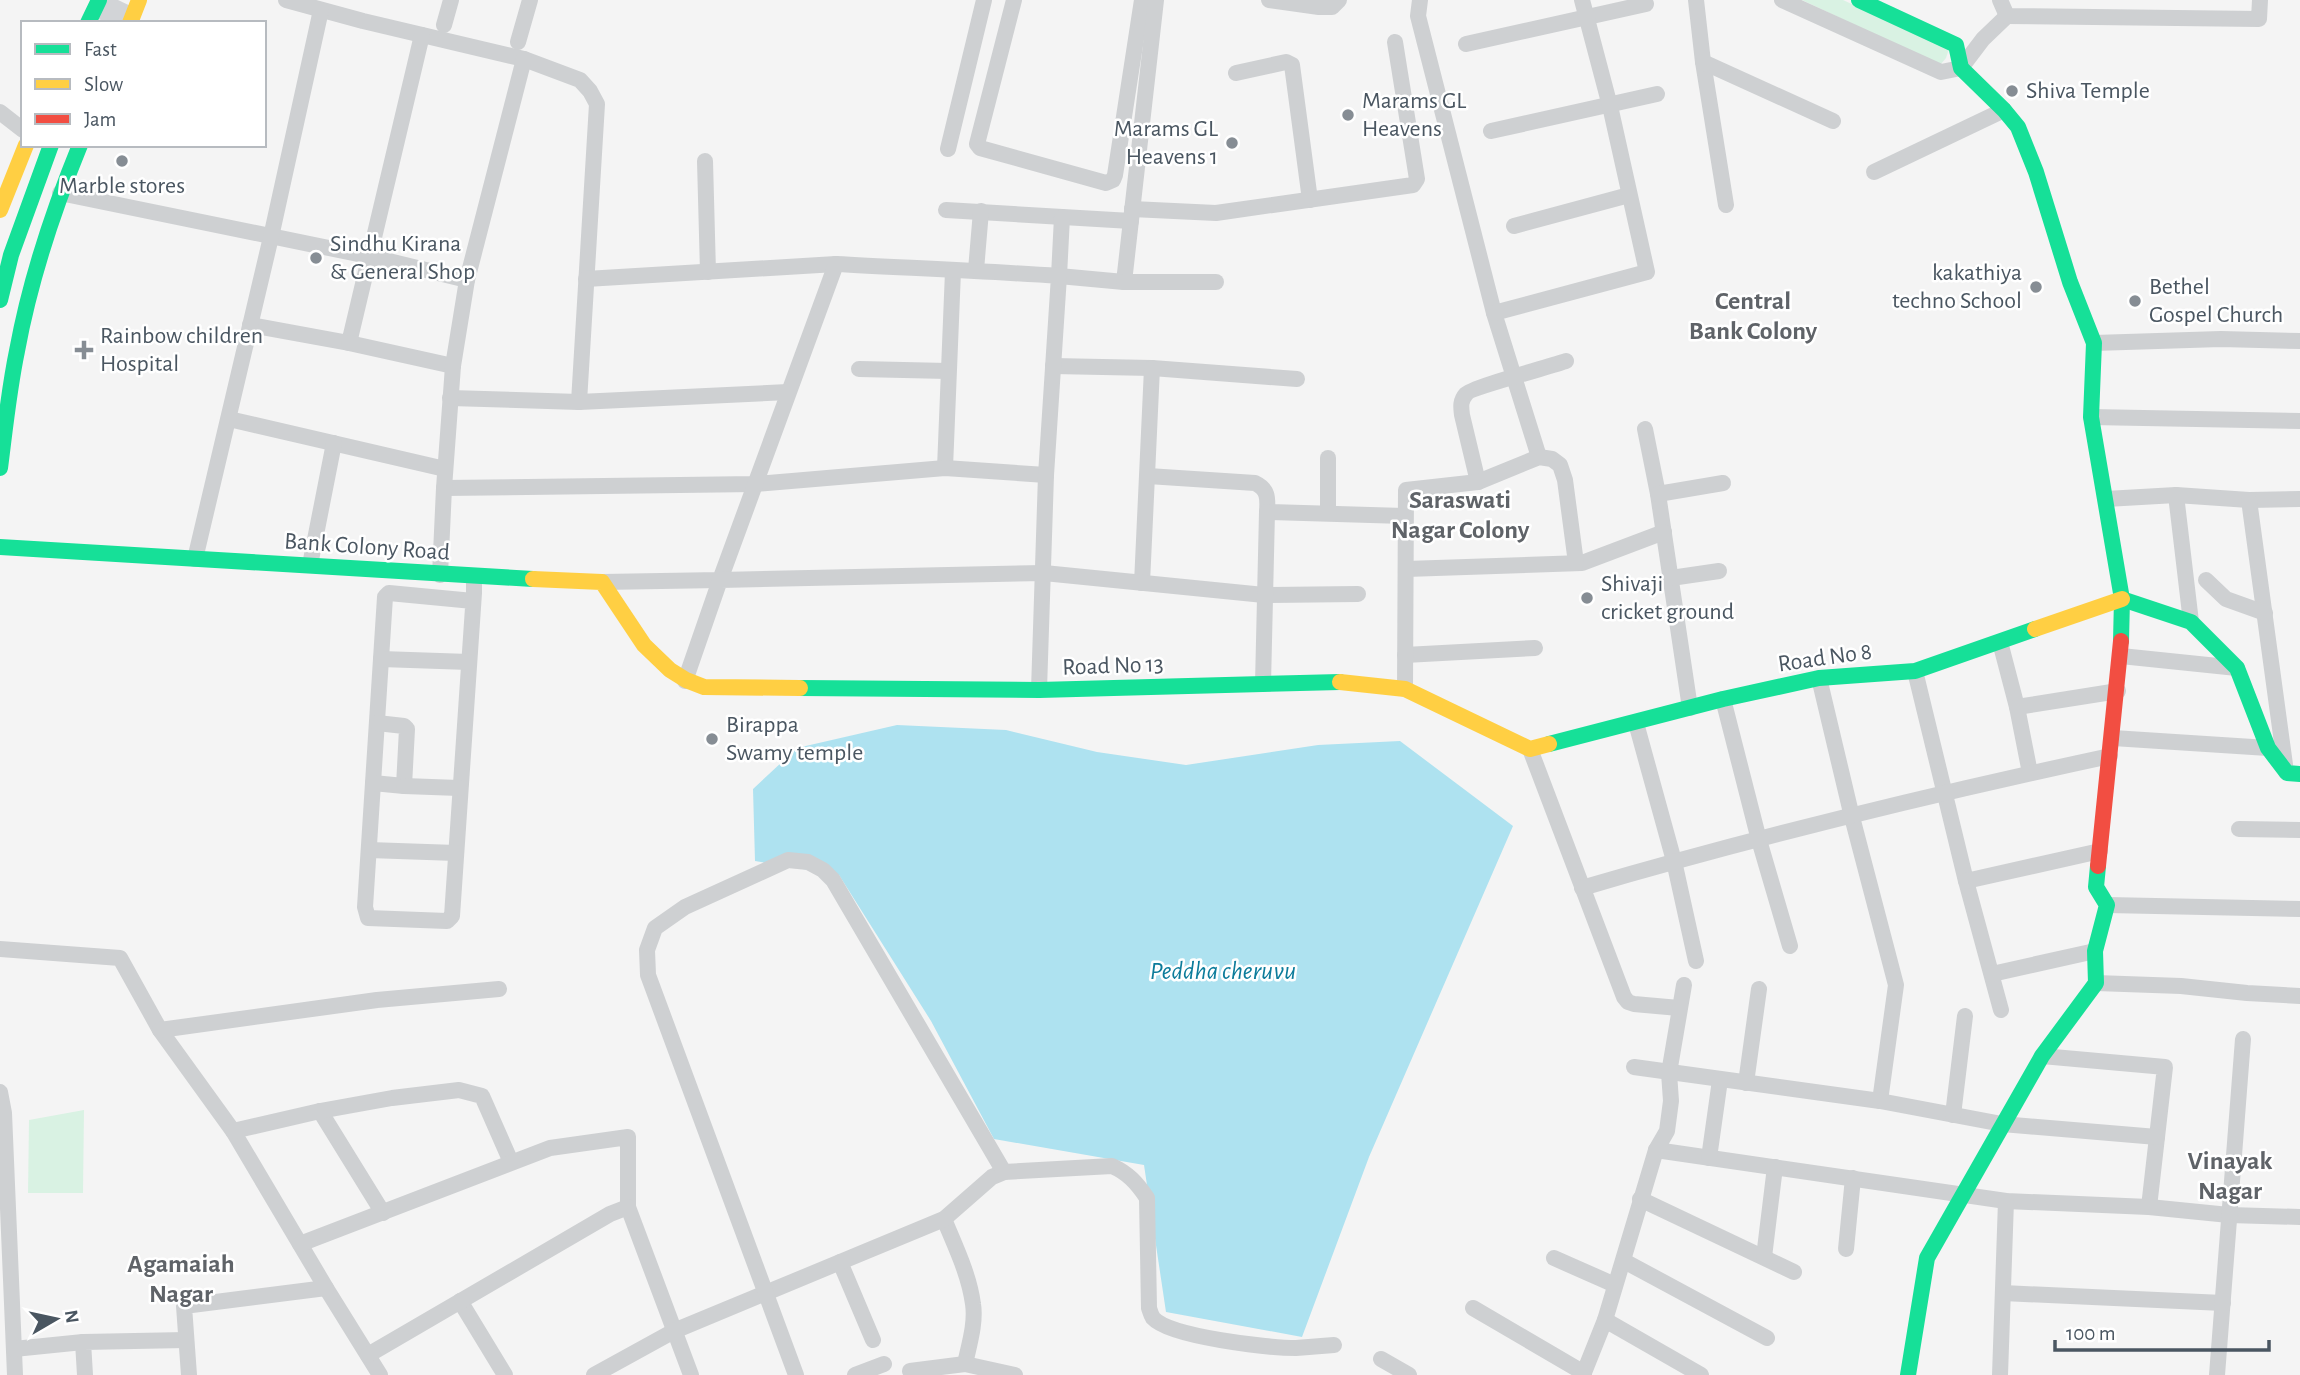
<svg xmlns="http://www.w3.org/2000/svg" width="2300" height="1375" font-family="'Alegreya Sans',sans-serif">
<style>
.green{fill:#d9f2e3}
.water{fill:#aee2f0}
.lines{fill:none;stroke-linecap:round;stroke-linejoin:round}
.highway-tunnel{stroke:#d2d4d7;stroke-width:28;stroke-dasharray:28 14;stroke-linecap:butt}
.street{stroke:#ced0d2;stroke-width:16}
.fast{stroke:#16e098;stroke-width:16}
.slow{stroke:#ffcf43;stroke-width:16}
.jam{stroke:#f24e42;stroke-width:16}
.poi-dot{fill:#868d94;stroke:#fff;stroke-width:2.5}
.labels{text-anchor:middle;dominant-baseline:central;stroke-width:5;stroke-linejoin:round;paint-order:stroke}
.poi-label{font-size:24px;fill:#4a5661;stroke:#fff;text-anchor:start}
.street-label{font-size:24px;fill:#4a5661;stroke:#fff}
.neighbourhood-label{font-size:26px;font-weight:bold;fill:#5f6368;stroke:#fff}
.water-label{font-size:26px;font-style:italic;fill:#0c7c9b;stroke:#fff}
</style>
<rect width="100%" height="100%" fill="#f4f4f4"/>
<g class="green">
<path d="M1802,0H1843L1949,49L1946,58L1940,65Z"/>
<path d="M84,1110L83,1193H28L29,1120Z"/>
</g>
<path class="water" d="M897,725L1006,730L1097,752L1186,765L1318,745L1400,741L1513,826L1369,1157L1302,1337L1166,1312L1144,1165L994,1139L931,1021L839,875L755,861L753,789L797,748Z"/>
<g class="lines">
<path class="highway-tunnel" d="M107,23L118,0"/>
<g class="street">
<path d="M286,0L363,21L524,59L580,80L590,91L597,104L579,402"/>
<path d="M1014,0L977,144L980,148L1106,183L1113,180L1115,175L1142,0"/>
<path d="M1269,0L1319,7H1332L1339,0"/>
<path d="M1420,0L1418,16L1494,313L1539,457"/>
<path d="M1696,0L1703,62L1726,205"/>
<path d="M1782,0L1941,72L1961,68L1983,39L2007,16"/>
<path d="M2000,0L2007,16L2259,19L2260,0"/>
<path d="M444,25L451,0"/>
<path d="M518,42L530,0"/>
<path d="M1466,44L1646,4"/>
<path d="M1703,62L1833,121"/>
<path d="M1236,73L1286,62L1292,65L1310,200"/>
<path d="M0,112L23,130"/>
<path d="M1491,131L1657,94"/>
<path d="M948,149L984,0"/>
<path d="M705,161L708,272"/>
<path d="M1874,172L2004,110"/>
<path d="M60,193L368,256L467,280"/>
<path d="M1132,209L1216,213L1413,185L1417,179L1395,42"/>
<path d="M946,210L1131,221"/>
<path d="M1062,217L1059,276L1124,282L1156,0"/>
<path d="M1514,226L1629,195"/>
<path d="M976,270L981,211"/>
<path d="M586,279L836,264"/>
<path d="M1124,282H1216"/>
<path d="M1494,313L1647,272L1610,106L1582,0"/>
<path d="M250,325L349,343L422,35"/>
<path d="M349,343L453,366"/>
<path d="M2094,343L2221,339L2300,341"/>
<path d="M1053,366L1152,368L1297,379"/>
<path d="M859,369L948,371"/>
<path d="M450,398L579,402L788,392"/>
<path d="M2091,417L2300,421"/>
<path d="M229,419L445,469"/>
<path d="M1645,429L1658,494L1690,708"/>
<path d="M1328,458V512"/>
<path d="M945,468L953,271"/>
<path d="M1148,476L1255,483C1268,489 1268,498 1267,512L1404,516"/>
<path d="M1478,482L1462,415C1461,407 1460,401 1466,394C1470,388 1552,366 1566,361"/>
<path d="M444,488L756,484L945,468L1046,475"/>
<path d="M1658,494L1723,483"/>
<path d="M2176,495L2191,622"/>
<path d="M2106,499L2176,495L2249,500L2300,499"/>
<path d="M2249,500L2286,772"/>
<path d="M195,559L271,237L321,10"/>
<path d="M310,565L334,443"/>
<path d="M1406,569L1582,563L1664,532"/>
<path d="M440,575L444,488L453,366L467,280L524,59"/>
<path d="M1671,578L1719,571"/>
<path d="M2206,580L2226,599L2265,613"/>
<path d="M602,582L720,580L836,264C910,268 985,271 1059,276L1046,475L1039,690"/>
<path d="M1142,583L1152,368"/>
<path d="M473,601L389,593L385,597L365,907L368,918L447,921L452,916L474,593V577"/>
<path d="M2000,642L2017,707"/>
<path d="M1405,655L1535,648"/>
<path d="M2121,656L2237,668"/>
<path d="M381,659L469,662"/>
<path d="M1915,671L1966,881L2001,1010"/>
<path d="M1819,678L1852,817L1896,985L1880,1101"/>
<path d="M685,681L720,580L1044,573L1264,595L1358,594"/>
<path d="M1263,684L1267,512"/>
<path d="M1405,689L1406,490L1478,482L1539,457L1552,459L1560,465L1565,480L1576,563"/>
<path d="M1723,699L1759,840L1790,946"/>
<path d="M1636,723L1674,861L1696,961"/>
<path d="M2113,738L2268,748"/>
<path d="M1530,749L1624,997L1628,1002L1634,1004L1679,1008"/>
<path d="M2030,773L2017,707L2118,691"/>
<path d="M373,783L404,786L407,729L404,726L377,723"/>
<path d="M404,786L459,788"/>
<path d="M2239,829L2300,830"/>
<path d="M369,850L456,853"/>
<path d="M1966,881L2100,851"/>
<path d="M1582,888C1756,837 1933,794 2110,756"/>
<path d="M2107,905L2300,909"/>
<path d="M0,949L120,958L160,1030L233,1131L326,1288L380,1375"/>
<path d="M1992,974L2095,951"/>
<path d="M2096,983L2181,986L2247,993L2300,996"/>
<path d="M160,1030L377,1000L499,989"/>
<path d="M2042,1056L2165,1067L2149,1207"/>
<path d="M1634,1067L1880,1101L2002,1124L2157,1137"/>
<path d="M1746,1083L1759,989"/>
<path d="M0,1092L4,1113L15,1375"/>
<path d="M320,1111L383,1213"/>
<path d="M1953,1115L1965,1016"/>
<path d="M233,1131L320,1111L392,1098L459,1090L482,1096L511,1162"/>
<path d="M1656,1150L2006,1201L2149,1207L2229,1215L2300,1217"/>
<path d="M1709,1158L1720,1080"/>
<path d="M1640,1199L1794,1272"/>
<path d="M944,1219C955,1246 969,1274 973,1304C976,1323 969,1345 965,1364"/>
<path d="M300,1244L550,1148L628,1137V1207"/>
<path d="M1846,1249L1853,1178"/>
<path d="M1764,1257L1775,1167"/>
<path d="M1554,1258L1615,1285"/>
<path d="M1624,1261L1767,1338"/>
<path d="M840,1262L873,1340"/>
<path d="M2003,1293L2223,1303"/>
<path d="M460,1301L505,1375"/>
<path d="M1473,1308L1584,1373"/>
<path d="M1605,1320L1701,1375"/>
<path d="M14,1349L83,1342"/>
<path d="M368,1355L610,1214L628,1207L691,1375"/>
<path d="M1381,1359L1409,1375"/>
<path d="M910,1371L965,1364L1015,1375"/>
<path d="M85,1375L83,1342L186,1340"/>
<path d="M189,1375L184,1306L326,1288"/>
<path d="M594,1375L674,1331L944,1219L992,1177L1004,1172L1112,1166C1128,1173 1137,1183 1147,1198L1149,1308C1150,1311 1151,1315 1153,1318C1170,1337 1269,1348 1296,1348C1309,1347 1322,1346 1334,1345"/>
<path d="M796,1375L648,975L647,950L655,928L685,907L788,860L808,862L823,870L833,880L1004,1172"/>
<path d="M855,1375L884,1364"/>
<path d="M1583,1375L1605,1320L1656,1150L1667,1131L1671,1101L1669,1073L1684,985"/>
<path d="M2000,1375L2006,1201"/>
<path d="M2217,1375L2243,1039"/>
</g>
<g class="fast">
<path d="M1859,0L1956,45L1961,68L2004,110L2018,127L2036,172L2070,282L2094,343L2091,417L2122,599L2121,641"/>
<path d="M88,23L99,0"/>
<path d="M0,300L11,255L51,145"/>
<path d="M0,468C5,429 9,389 17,351C30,280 53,211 80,145"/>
<path d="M0,547L533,579"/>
<path d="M2122,599L2191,622L2237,668L2268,748L2287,773L2300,774"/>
<path d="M800,688L1039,690L1340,682"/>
<path d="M1549,744L1723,699L1819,678L1915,671L2035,629"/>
<path d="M1908,1375L1927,1258L2042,1056L2096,983L2095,951L2107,905L2096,887L2098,866"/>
</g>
<g class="slow">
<path d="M130,23L139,0"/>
<path d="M0,210L26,145"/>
<path d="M533,579L602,582L644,645L670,670L686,680L704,687L800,688"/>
<path d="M2035,629L2122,599"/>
<path d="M1340,682L1405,689L1530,749L1549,744"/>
</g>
<path class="jam" d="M2098,866L2121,641"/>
</g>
<g class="poi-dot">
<circle cx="2012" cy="91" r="7"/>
<circle cx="1348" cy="115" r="7"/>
<circle cx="1232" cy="143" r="7"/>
<circle cx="122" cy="161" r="7"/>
<circle cx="316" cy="258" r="7"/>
<circle cx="2036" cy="287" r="7"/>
<circle cx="2135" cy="301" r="7"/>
<path d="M80.5 339.5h7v7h7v7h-7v7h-7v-7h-7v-7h7z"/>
<circle cx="1587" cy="598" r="7"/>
<circle cx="712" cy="739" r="7"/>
</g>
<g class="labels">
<g class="poi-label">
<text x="2026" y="91">Shiva Temple</text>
<text x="1362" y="101">Marams GL<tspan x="1362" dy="28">Heavens</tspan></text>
<text x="1218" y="129" text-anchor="end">Marams GL<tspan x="1218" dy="28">Heavens 1</tspan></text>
<text x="122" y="186" text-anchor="middle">Marble stores</text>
<text x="330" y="244">Sindhu Kirana<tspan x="330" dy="28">&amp; General Shop</tspan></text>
<text x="2022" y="273" text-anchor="end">kakathiya<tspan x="2022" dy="28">techno School</tspan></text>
<text x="2149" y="287">Bethel<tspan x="2149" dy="28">Gospel Church</tspan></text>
<text x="100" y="336">Rainbow children<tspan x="100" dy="28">Hospital</tspan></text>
<text x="1601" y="584">Shivaji<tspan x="1601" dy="28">cricket ground</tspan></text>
<text x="726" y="725">Birappa<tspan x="726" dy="28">Swamy temple</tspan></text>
</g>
<g class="street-label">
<text transform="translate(367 547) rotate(4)">Bank Colony Road</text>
<text transform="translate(1825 658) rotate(-8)">Road No 8</text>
<text transform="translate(1113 666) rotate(-2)">Road No 13</text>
</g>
<g class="neighbourhood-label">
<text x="1753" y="301">Central<tspan x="1753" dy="30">Bank Colony</tspan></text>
<text x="1460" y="500">Saraswati<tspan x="1460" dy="30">Nagar Colony</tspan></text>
<text x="2230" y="1161">Vinayak<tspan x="2230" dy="30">Nagar</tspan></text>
<text x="181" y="1264">Agamaiah<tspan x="181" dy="30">Nagar</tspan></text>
</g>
<g class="water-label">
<text x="1223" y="971">Peddha cheruvu</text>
</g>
</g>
<rect x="21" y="21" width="245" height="126" fill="#ffffff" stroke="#b7bbc0" stroke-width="2"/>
<rect x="35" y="44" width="35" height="10" fill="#16e098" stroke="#b7bbc0" stroke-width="2"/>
<text x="84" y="56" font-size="21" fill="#4a5661">Fast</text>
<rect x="35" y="79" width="35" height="10" fill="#ffcf43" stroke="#b7bbc0" stroke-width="2"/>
<text x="84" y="91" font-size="21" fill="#4a5661">Slow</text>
<rect x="35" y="114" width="35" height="10" fill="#f24e42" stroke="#b7bbc0" stroke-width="2"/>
<text x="84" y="126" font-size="21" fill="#4a5661">Jam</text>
<g transform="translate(56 1319) rotate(81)" stroke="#ffffff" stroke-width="5" paint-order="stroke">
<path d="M0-5L12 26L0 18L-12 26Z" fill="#4a5661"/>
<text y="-10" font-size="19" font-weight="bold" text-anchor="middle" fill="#4a5661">N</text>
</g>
<path d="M2055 1340v10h214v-10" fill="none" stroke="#4a5661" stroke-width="3.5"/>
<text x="2066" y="1340" font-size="21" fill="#4a5661" stroke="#ffffff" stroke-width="5" paint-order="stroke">100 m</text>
</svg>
